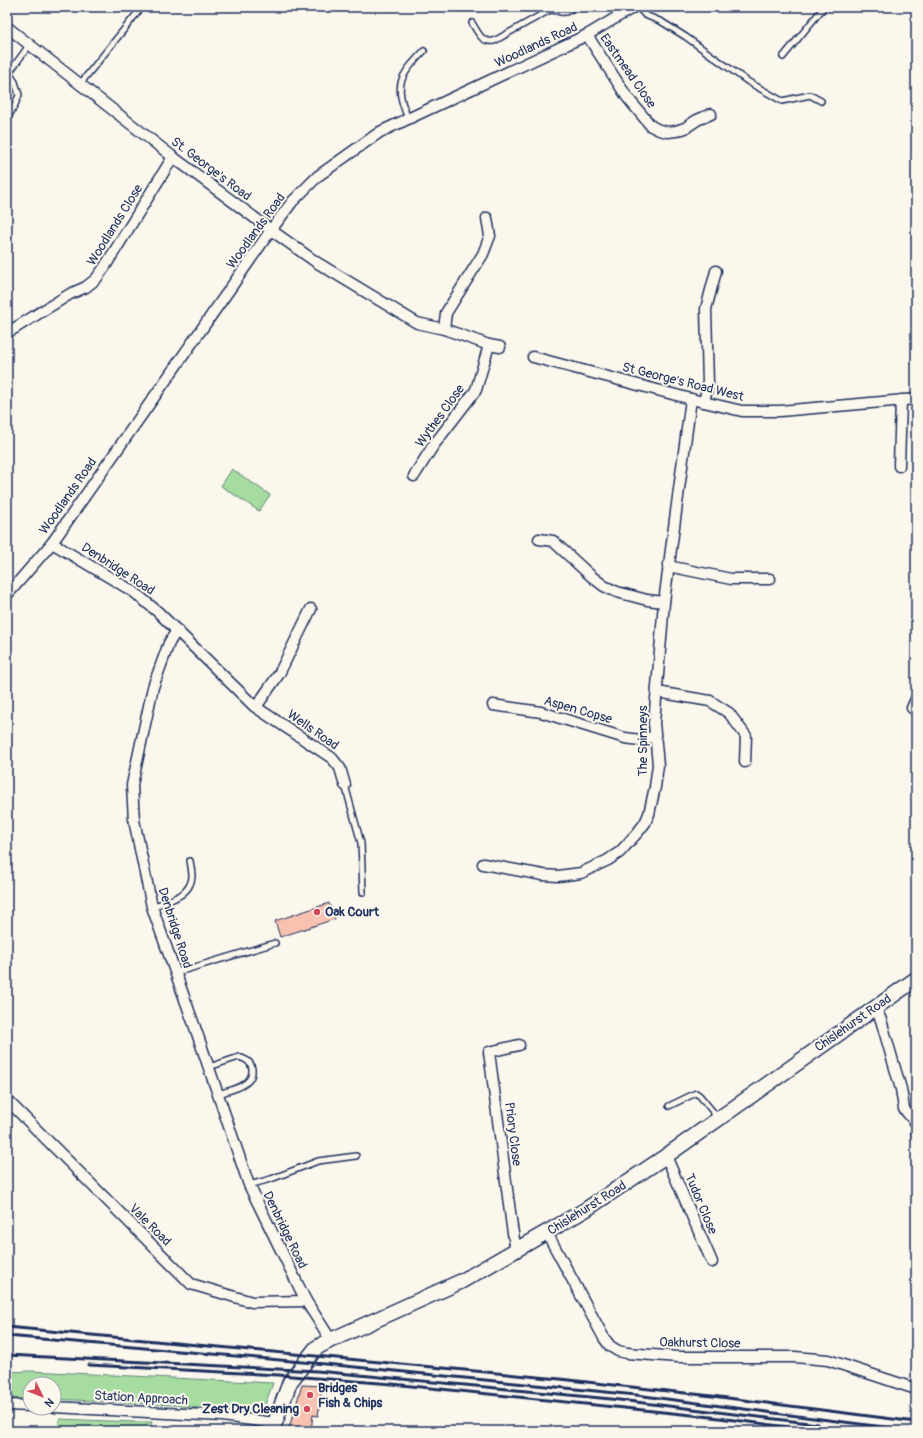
<svg xmlns="http://www.w3.org/2000/svg" width="923" height="1438" font-family="Pangolin,sans-serif">
<style>
.green{fill:#a6dca0;stroke:#60867f}
.building{fill:#f9c1af;stroke:#1b2f5e}
.lines{fill:none;stroke-linecap:round;stroke-linejoin:round}
.service-casing{stroke:#1b2f5e;stroke-width:8}
.minor-casing{stroke:#1b2f5e;stroke-width:13}
.secondary-casing{stroke:#1b2f5e;stroke-width:17}
.service{stroke:#fbf7ec;stroke-width:5}
.minor{stroke:#fbf7ec;stroke-width:10}
.secondary{stroke:#fbf7ec;stroke-width:14}
.rail{stroke:#1b2f5e;stroke-width:3}
.poi-dot{fill:#d1495b;stroke:#fbf7ec;stroke-width:1.5}
.labels{text-anchor:middle;dominant-baseline:central;stroke-width:4;stroke-linejoin:round;paint-order:stroke}
.street-label{font-size:13px;fill:#1b2f5e;stroke:#fbf7ec}
.poi-label{font-size:13px;font-weight:bold;fill:#1b2f5e;stroke:#fbf7ec;text-anchor:start}
</style>
<rect width="100%" height="100%" fill="#fbf7ec"/>
<filter id="ink" filterUnits="userSpaceOnUse"><feTurbulence type="fractalNoise" baseFrequency=".025" numOctaves="2"/><feDisplacementMap in="SourceGraphic" scale="8" xChannelSelector="R" yChannelSelector="G"/><feConvolveMatrix kernelMatrix="1 2 1 2 8 2 1 2 1" color-interpolation-filters="sRGB"/></filter>
<g filter="url(#ink)">
<g class="green">
<path d="M232,469L270,495L259,511L221,486Z"/>
<path d="M31,1371L273,1383L261,1416L175,1405L54,1399V1384H30V1399L7,1398V1372Z"/>
<path d="M59,1419L135,1422H152L149,1431H58Z"/>
</g>
<g class="building">
<path d="M329,903L335,919L280,937L275,921Z"/>
<path d="M302,1385L322,1386L318,1416L313,1415L311,1431H288Z"/>
</g>
<g class="lines">
<g class="service-casing">
<g id="service">
<path d="M638,7L645,15L662,22L686,37L747,81L782,101L810,95L821,101"/>
<path d="M472,23C478,32 481,43 494,41L548,11C555,8 559,14 565,12C568,12 571,9 574,7"/>
<path d="M783,57L824,7"/>
<path d="M80,84L142,7"/>
<path d="M408,118C393,85 400,76 424,51"/>
<path d="M7,119L14,107L19,95L15,82L9,73L30,44"/>
<path d="M345,785L361,843L363,892"/>
<path d="M152,907C168,900 190,897 192,877C192,872 191,866 190,861"/>
<path d="M175,973L275,943"/>
<path d="M209,1067L239,1057C245,1059 251,1061 252,1069C254,1086 231,1090 218,1094"/>
<path d="M669,1106L696,1093L700,1096L718,1118"/>
<path d="M916,1127C913,1130 914,1135 916,1139"/>
<path d="M249,1185L271,1179L318,1161L356,1156"/>
</g>
</g>
<g class="minor-casing">
<g id="minor">
<path d="M7,27L173,157L271,230L316,262L417,323L444,329L489,345L500,347"/>
<path d="M587,35L627,97L651,126L659,130L668,132L676,131L685,128L697,120L711,114"/>
<path d="M444,329L446,313L483,254L490,236L487,218"/>
<path d="M7,333L70,294L86,287L96,279L104,268L173,157"/>
<path d="M533,357L691,399L742,411H780L916,399"/>
<path d="M704,402L708,384L706,309L716,271"/>
<path d="M899,466L901,400"/>
<path d="M414,476L433,446L476,390L489,345"/>
<path d="M539,539L553,541L591,576L604,586L617,592L647,600L664,602"/>
<path d="M52,543L134,592L158,612L254,706L332,758L340,768L345,785"/>
<path d="M668,566L731,579H770"/>
<path d="M7,595L52,543L271,230L292,202L318,176L380,132L587,35L634,7"/>
<path d="M177,630L169,643L153,687L132,785L134,820L152,907L198,1036L249,1185L306,1301L331,1340"/>
<path d="M657,692L710,701L729,713L746,736L745,762"/>
<path d="M493,705L541,712L625,738L640,740L655,736"/>
<path d="M256,707L279,674L311,609"/>
<path d="M912,708L916,699"/>
<path d="M483,864L543,875L558,876L581,873L608,860L620,852L638,832L645,823L649,814L655,787L658,765L654,723L664,602L691,399"/>
<path d="M875,1007L881,1020L901,1089L904,1109L916,1123"/>
<path d="M7,1100L191,1284L252,1302L306,1301"/>
<path d="M666,1156L712,1262"/>
<path d="M547,1233L604,1338L610,1346L618,1351L627,1353L678,1357H795L828,1360L916,1389"/>
<path d="M516,1251L512,1227L489,1052L519,1045"/>
<path d="M7,1405L30,1406"/>
<path d="M54,1407L222,1416L274,1423"/>
</g>
</g>
<g class="secondary-casing">
<path id="secondary" d="M272,1431L290,1382L316,1348L331,1340L462,1281L585,1210L666,1156L916,979"/>
</g>
<use href="#service" class="service"/>
<use href="#minor" class="minor"/>
<use href="#secondary" class="secondary"/>
<g class="rail">
<path d="M7,1327L560,1379L712,1396L916,1422"/>
<path d="M7,1336L325,1364L636,1395L914,1431"/>
<path d="M7,1355L317,1371L611,1399L817,1424"/>
<path d="M89,1365L279,1375L392,1384L711,1417L818,1431"/>
<path d="M848,1428L868,1431"/>
</g>
</g>
</g>
<g class="poi-dot">
<circle cx="317" cy="912" r="4"/>
<circle cx="310" cy="1395" r="4"/>
<circle cx="307" cy="1409" r="4"/>
</g>
<g class="labels">
<g class="street-label">
<text transform="translate(536 45) rotate(-25)">Woodlands Road</text>
<text transform="translate(628 71) rotate(55)">Eastmead Close</text>
<text transform="translate(211 169) rotate(37)">St. George's Road</text>
<text transform="translate(115 225) rotate(-58)">Woodlands Close</text>
<text transform="translate(256 231) rotate(-54)">Woodlands Road</text>
<text transform="translate(683 382) rotate(14)">St George's Road West</text>
<text transform="translate(440 416) rotate(-54)">Wythes Close</text>
<text transform="translate(68 496) rotate(-55)">Woodlands Road</text>
<text transform="translate(118 569) rotate(33)">Denbridge Road</text>
<text transform="translate(578 710) rotate(16)">Aspen Copse</text>
<text transform="translate(313 730) rotate(35)">Wells Road</text>
<text transform="translate(643 741) rotate(-90)">The Spinneys</text>
<text transform="translate(175 928) rotate(72)">Denbridge Road</text>
<text transform="translate(853 1023) rotate(-35)">Chislehurst Road</text>
<text transform="translate(513 1134) rotate(83)">Priory Close</text>
<text transform="translate(701 1204) rotate(67)">Tudor Close</text>
<text transform="translate(587 1208) rotate(-32)">Chislehurst Road</text>
<text transform="translate(150 1225) rotate(45)">Vale Road</text>
<text transform="translate(285 1230) rotate(64)">Denbridge Road</text>
<text transform="translate(700 1343) rotate(1)">Oakhurst Close</text>
<text transform="translate(141 1398) rotate(3)">Station Approach</text>
</g>
<g class="poi-label">
<text x="325" y="912">Oak Court</text>
<text x="318" y="1388">Bridges<tspan x="318" dy="15">Fish &amp; Chips</tspan></text>
<text x="299" y="1409" text-anchor="end">Zest Dry Cleaning</text>
</g>
</g>
<rect width="923" height="1438" fill="none" stroke="#fbf7ec" stroke-width="24"/>
<rect x="12" y="12" width="899" height="1414" fill="none" stroke="#1b2f5e" stroke-width="1.5" filter="url(#ink)"/>
<g transform="translate(42 1396) rotate(133)"><circle r="19" fill="#fbf7ec" stroke="#a1a7b3"/>
<path d="M0-3L7 15L0 10L-7 15Z" fill="#d1495b"/>
<text y="-6" font-size="11" font-weight="bold" text-anchor="middle" fill="#1b2f5e">N</text>
</g>
</svg>
